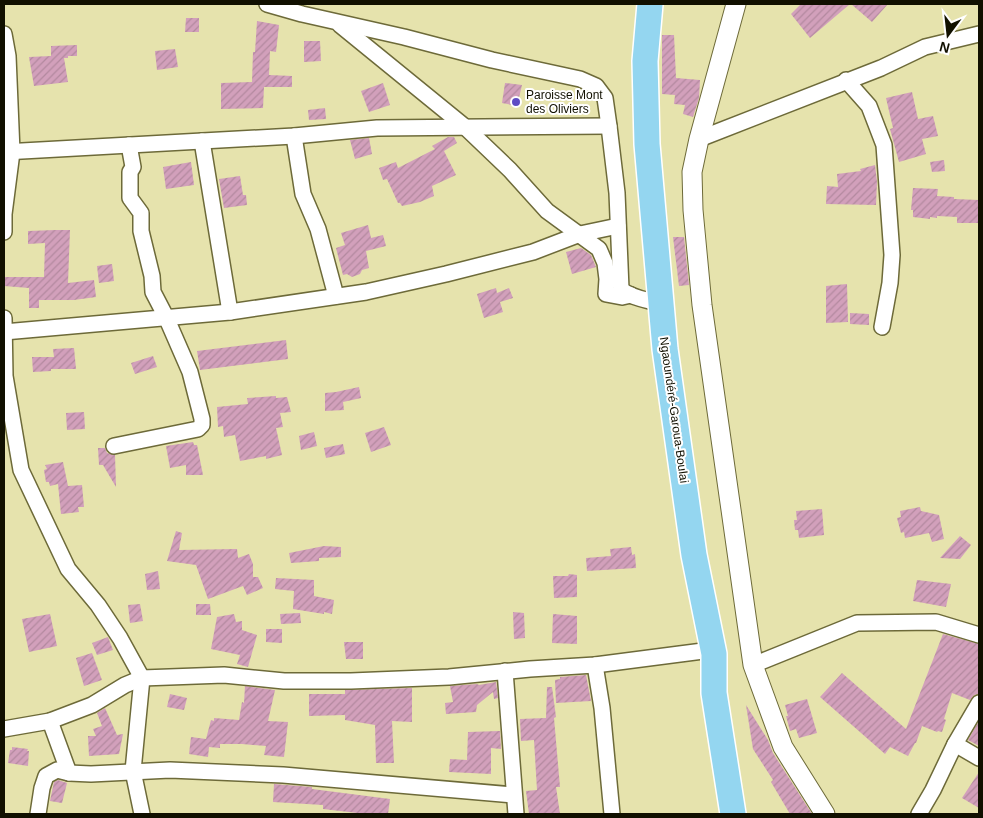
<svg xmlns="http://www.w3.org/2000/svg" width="983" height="818" font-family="Helvetica,sans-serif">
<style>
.building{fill:url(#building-hatch)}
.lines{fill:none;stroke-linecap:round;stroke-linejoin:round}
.minor-casing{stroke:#6d6a39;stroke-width:18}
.tertiary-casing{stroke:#6d6a39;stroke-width:21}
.trunk-casing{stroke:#fff;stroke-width:28}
.minor{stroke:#fff;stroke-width:15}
.tertiary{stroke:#fff;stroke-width:19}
.trunk{stroke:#94d6f0;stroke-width:25}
.poi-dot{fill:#5e4cc4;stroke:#fff;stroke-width:2}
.labels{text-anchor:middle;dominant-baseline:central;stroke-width:4;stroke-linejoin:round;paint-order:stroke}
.poi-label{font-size:12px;fill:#111000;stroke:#fff;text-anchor:start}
.street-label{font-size:12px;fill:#111000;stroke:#fff}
</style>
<defs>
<pattern id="building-hatch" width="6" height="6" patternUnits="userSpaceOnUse" patternTransform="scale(1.25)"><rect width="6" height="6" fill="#d2a0bb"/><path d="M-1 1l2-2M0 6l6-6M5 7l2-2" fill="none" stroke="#b3899f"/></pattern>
</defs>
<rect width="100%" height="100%" fill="#e6e3ad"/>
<g class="building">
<path d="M801,4H850L810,38L791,14Z"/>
<path d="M851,4H888L872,22Z"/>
<path d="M186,18H199V32H185Z"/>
<path d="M257,21L279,25L276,52L270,51L269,75L292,76V87H264L263,108L221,109V83L252,82L253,52H255Z"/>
<path d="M662,35H674L676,78L700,80L699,98L693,117L683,114L685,105L674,104L675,95L662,94Z"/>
<path d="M304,41H320L321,61L304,62Z"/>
<path d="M77,45V56H68V58H64L68,82L34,86L29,57L51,56V46Z"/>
<path d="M175,49L178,67L157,70L155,51Z"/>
<path d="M383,83L390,105L369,112L361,91Z"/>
<path d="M505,83L522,85L517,106L502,103Z"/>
<path d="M912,92L918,119L933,116L938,136L922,139L926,154L899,162L890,129L893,128L886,98Z"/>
<path d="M325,108L326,119L309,120L308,110Z"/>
<path d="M448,137H454L457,143L444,151L456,175L432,186L434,196L420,202L402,206L400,203H398L387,179L383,180L379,168L396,162L398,168L435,149L432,146Z"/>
<path d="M369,138L372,154L355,159L350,140Z"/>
<path d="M944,160L945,171L932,172L930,162Z"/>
<path d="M191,162L194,185L166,189L163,167Z"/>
<path d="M875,165L877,182L876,205L826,204L827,186L838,187L837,174L861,171L860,169Z"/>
<path d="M240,176L243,195H246L247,205L224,208L219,179Z"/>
<path d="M913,188L938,189L937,196L954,197V199L979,200V223H957V217L937,216V218L930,217V219L913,217V210H911Z"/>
<path d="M368,225L371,238L383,235L386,246L366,251L369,268L362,270L360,274L352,277L347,274L343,275L336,248L345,245L341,233Z"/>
<path d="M55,230H70L68,283L94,280L96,297L74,300H39V308H29V288L4,286V277H44L45,243L28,244V231Z"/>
<path d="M673,237H684L689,285L679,286Z"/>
<path d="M581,248L591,255L596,267L572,274L566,252Z"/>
<path d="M112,264L114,281L99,283L97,266Z"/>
<path d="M847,284L848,322L826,323V286Z"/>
<path d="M496,288L497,293L509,288L513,298L500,302L503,312L484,318L477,294Z"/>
<path d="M850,313L869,314V325L850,324Z"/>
<path d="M286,340L288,359L200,370L197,351Z"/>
<path d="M74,348L76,369H51V371L33,372L32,357H54L53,349Z"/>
<path d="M153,356L157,367L135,374L131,363Z"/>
<path d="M359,387L361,398L343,402L344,410L325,411V393L336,392Z"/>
<path d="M276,396V398L287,397L291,412L280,413L283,427L276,428L282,455L266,459V456L240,461L235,435L224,437L223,426L218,427L217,407L248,404L247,398Z"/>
<path d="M84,412L85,429L67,430L66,413Z"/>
<path d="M384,427L391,445L371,452L365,433Z"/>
<path d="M314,432L317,446L301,450L299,436Z"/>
<path d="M193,442L194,445H197L203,475H186V465L170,468L166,446Z"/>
<path d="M343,444L345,454L326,458L324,448Z"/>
<path d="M98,448H105L107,453L115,455L116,487L103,465H99Z"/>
<path d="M63,462L68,486L82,485L84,507H78L79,512L61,514L58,484L50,486L49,482H46L44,470L47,469L45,465Z"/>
<path d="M920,507L921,511L939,515L944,539L932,542L929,533L905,538L904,532L901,533L897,518L901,517L900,511Z"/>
<path d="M822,509L824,535L799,538L798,530H795L794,520H797L796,511Z"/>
<path d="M176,531L182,533L179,550L237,549L238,558L249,554L253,564V577H258L263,588L247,595L243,586L208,599L196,565L167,561Z"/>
<path d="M960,536L971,545L960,559L940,558Z"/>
<path d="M324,546L341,547V557L319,558V561L291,563L289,553Z"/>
<path d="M631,547L632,555L635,554L636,568L587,571L586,558L611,556L610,549Z"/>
<path d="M158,571L160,589L147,590L145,574Z"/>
<path d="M569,574L577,575V597L554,598L553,576H568Z"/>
<path d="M276,578L314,580V596L334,600L332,614L324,612V614L293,609L294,591L275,589Z"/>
<path d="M917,580L951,584L946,607L913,601Z"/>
<path d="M140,604L143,621L130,623L128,605Z"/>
<path d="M196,604H210L211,615H196Z"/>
<path d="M513,612L524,613L525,638L514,639Z"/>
<path d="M300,613L301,623L281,624L280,614Z"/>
<path d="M50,614L57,646L29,652L22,619Z"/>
<path d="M234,614L236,622L242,621V630L257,635L248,667L237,664L240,655L211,649L217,617Z"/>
<path d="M553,614L577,616V644L552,643Z"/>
<path d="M266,629H282V643L266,642Z"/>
<path d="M943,634L979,644V694L974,695L970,700L952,693L944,719L946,720L942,732L938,731L937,732L922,726L916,743H915L908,756L890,747L885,754L820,697L842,673L906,729Z"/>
<path d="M108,637L113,650L97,655L92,643Z"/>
<path d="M344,642H363V659H346Z"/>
<path d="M92,653L102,680L84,686L76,658Z"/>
<path d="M586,675L591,701L556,703L555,680L560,679V677Z"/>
<path d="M496,682L498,698L494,699L493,692L477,705L476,712L446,714L445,703L453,702L450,686L477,684L479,685Z"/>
<path d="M245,686L275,690L268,721L288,722L284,757L264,755L266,746L242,744H220V748L209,747L208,757L189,754L191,737L206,739L211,720L214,721V718L239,720L242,702L244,703Z"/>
<path d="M547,687H552L556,717L554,718L560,787H556L560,814H529L526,791L537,790L534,740L521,741L520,719L546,718Z"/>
<path d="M412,688V722L392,721L394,763H376L375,725L345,720V715L309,716V694H345V690Z"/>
<path d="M170,694L187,698L184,710L167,707Z"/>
<path d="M807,699L817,733L799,738L796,729L790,731L786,716H788L785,705Z"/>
<path d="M746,705L768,740L773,753L812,814H790L771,782L773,780L753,749Z"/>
<path d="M105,708L117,735L123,734L119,754L89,756L88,736H96L93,729L102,726L97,713Z"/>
<path d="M979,721V746L968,740Z"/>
<path d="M500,731L501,749L491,748V774L449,772L450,759L467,760L468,732Z"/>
<path d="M12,747L28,749L27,751H29L28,766L8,763L10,750H12Z"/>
<path d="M979,772V808L962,798Z"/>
<path d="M58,780L67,783L62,803L50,801L54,782Z"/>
<path d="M274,784L312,787V789L390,799L388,814H366L323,809V805L273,802Z"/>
</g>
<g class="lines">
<g class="minor-casing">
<g id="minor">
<path d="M267,4L302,14L404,37L492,60L580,79L596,86L605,98L609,126L617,193L621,289C630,298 649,300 661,304"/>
<path d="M340,25L464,126L510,170L547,211L599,249L605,263L607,279L606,294L622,297L631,295"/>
<path d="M4,34L8,56L12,152L4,214V232"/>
<path d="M846,80L869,106L884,145L892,255L890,283L882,327"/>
<path d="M294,136L303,194L318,229L336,296"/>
<path d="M699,139L881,68L925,47L979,34"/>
<path d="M202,141L230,312"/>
<path d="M4,152L294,136L377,128L609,126"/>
<path d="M4,318L5,376L21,470L68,569L98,605L120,638L142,678L133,771L142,814"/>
<path d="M4,332L230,312L366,292L446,274L533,252L580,234L618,226"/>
<path d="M114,446L198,429L202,425V419L190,372L166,317L153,292L152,276L141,231V213L130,198V172L133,167L129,145"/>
<path d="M595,665L602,708L612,814"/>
<path d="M753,665L857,623L936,622L979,635"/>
<path d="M505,671L516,814"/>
<path d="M50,721L69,773"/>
<path d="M4,729L50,721L92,705L125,685L142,678L224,675L284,681H351L449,677L530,669L595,665L703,651L714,654"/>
<path d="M955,744L979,758"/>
<path d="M38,814L42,788L46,776L57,770L69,773L91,774L170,770L283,775L514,795"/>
<path d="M919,814L933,790L955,744L979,703"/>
</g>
</g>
<g class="tertiary-casing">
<path id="tertiary" d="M736,4L699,139L692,172L693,210L702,305L753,665L783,747L825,814"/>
</g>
<g class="trunk-casing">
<path id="trunk" d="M650,4L645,61L647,144L665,349L694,555L714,654V693L733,814"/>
</g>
<use href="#minor" class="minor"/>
<use href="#tertiary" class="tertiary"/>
<use href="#trunk" class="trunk"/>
</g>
<circle class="poi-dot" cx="516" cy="102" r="5"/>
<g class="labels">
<g class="poi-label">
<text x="526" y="95">Paroisse Mont<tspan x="526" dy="14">des Oliviers</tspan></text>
</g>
<g class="street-label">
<text transform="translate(674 410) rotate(82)">Ngaoundéré-Garoua-Boulai</text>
</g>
</g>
<rect width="983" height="818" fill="none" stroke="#111000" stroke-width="10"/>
<g transform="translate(948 35) rotate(195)" stroke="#ffffff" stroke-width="4" paint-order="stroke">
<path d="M0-4L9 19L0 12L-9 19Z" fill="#111000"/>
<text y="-8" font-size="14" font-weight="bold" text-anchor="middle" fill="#111000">N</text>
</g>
</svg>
